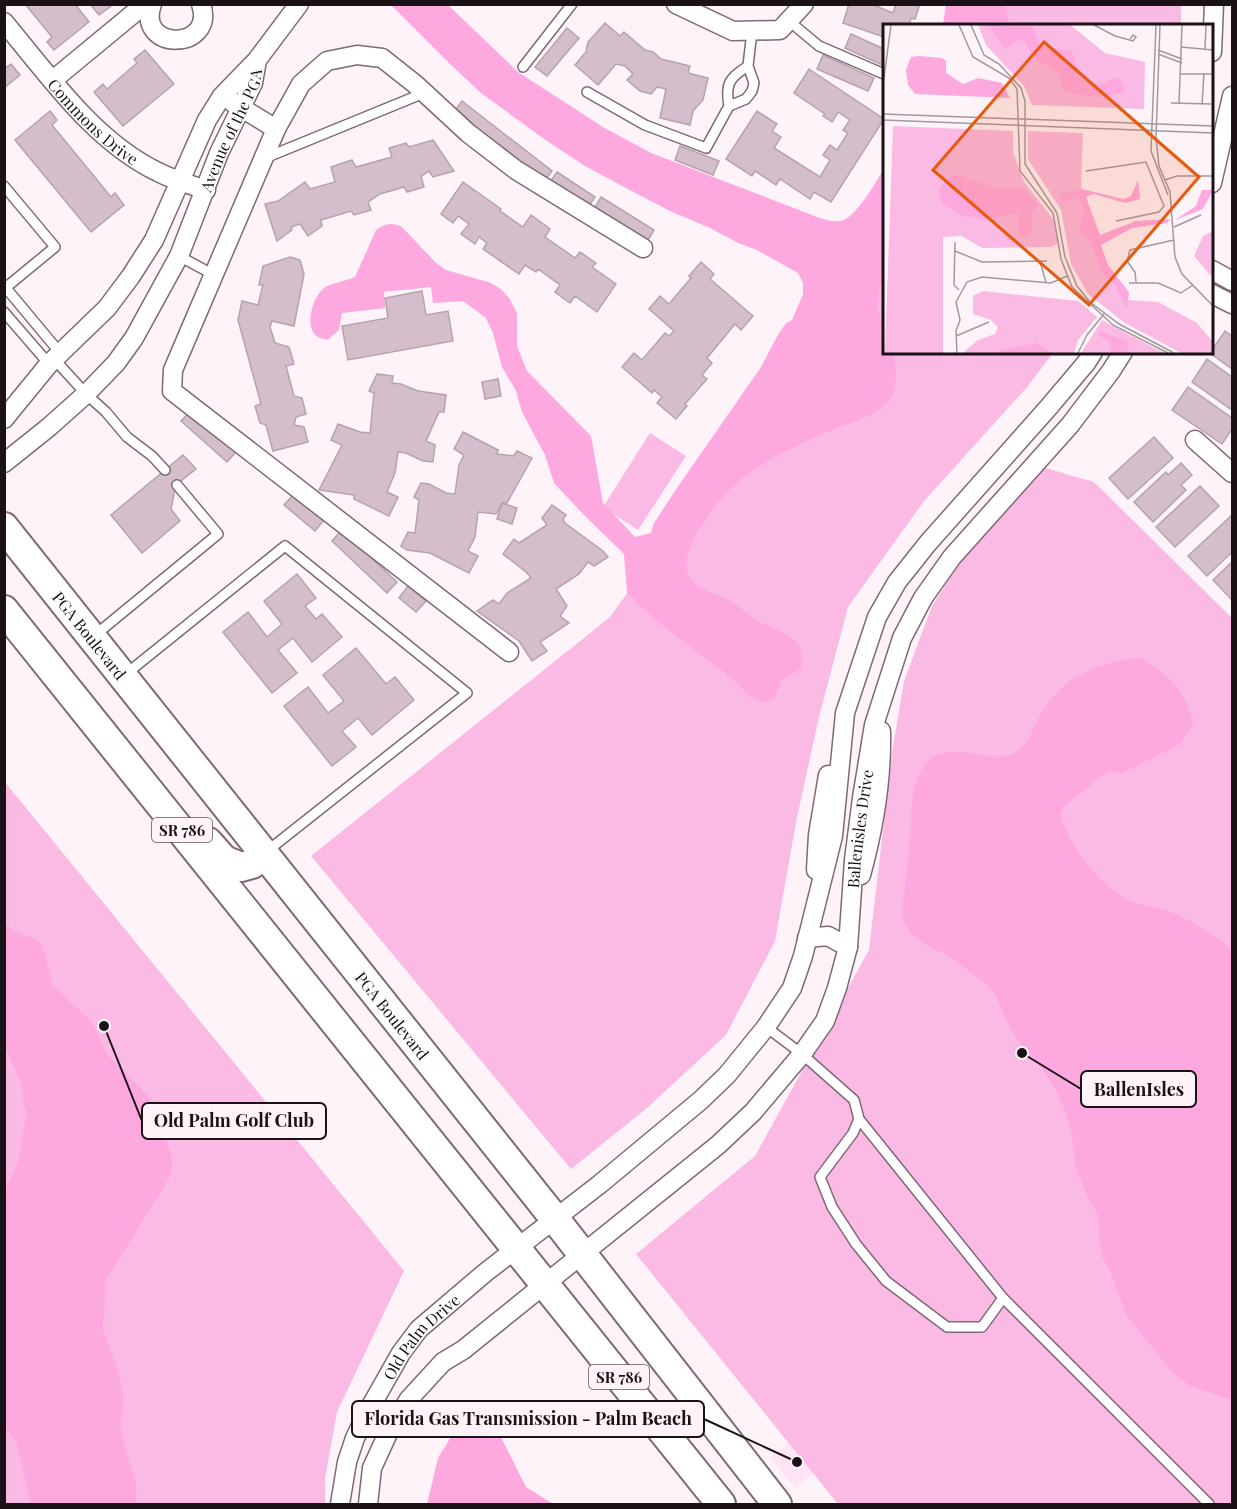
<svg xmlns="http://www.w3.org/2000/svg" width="1237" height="1509" font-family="'Playfair Display',serif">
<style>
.built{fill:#fee4f4}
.green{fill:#fabae3}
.water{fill:#fea8e0}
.building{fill:#d5becc;stroke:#b8a1af;stroke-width:1.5}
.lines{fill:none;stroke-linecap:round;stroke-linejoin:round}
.lane-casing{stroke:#7e6976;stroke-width:12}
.street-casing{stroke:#7e6976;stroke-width:21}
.primary-casing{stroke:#7e6976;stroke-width:32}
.lane{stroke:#fff;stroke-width:9}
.street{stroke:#fff;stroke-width:18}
.primary{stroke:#fff;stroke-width:28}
.labels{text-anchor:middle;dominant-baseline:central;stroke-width:4.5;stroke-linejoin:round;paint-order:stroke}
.shield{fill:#fdf3f9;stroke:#5e565b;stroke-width:1.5}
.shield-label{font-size:15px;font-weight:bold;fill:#1a1217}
.street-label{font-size:16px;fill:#1a1217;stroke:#fdf3f9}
.inset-road{fill:none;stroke:#a2999f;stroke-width:1.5}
.view{fill:#e8590c;fill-opacity:0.15;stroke:#e8590c;stroke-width:3}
.inset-edge{fill:none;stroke:#1a1217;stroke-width:3}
.leader{fill:none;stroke:#1a1217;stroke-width:2}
.callout-dot{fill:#1a1217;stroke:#fdf3f9;stroke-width:2}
.callout{fill:#fdf3f9;stroke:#1a1217;stroke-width:2}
.callout-label{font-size:18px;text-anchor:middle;font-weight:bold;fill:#1a1217}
</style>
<rect width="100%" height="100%" fill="#fdf3f9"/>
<path class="built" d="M799,1435L823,1466L795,1488L770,1458Z"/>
<g class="green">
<path d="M974,5H1181V25L967,26Z"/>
<path d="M884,208V352L1053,353L1028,386L924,501L848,607L819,717L796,822L775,941L726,1035L647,1108L571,1169L311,856L609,618L813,340Z"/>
<path d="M650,433L686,456L638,530L603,507Z"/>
<path d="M1042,467L1094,482L1232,618V1504H838L636,1254L755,1156L869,950L892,753L904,681L932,606L965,555Z"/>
<path d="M4,781L404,1271L337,1412L325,1478V1504H5Z"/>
</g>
<g class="water">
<path d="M946,4L1005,5L1010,25H943Z"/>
<path d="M391,5H448L518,72L603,127L651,153L817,217C826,220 837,224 846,219C859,211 877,181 884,168V277L879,290L878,310L884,327V352L893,353C896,365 898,385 891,397C879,416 851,422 832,430C784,450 737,472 707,517C698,530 690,542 687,558C682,589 710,589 730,601C738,606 745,612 752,617C765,626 784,631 796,642C803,649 802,659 801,668L782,680L775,698C769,701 765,703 758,700C746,696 739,684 729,676C694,649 659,625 627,593L624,554L583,514L554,483L545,455L522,412L516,391L502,367L493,333L486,318L463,301L433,303L431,287L384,292L385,308L342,313L339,330L329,339C301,342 309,300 324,288C330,284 347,280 355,277L376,230C384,223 393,222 402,227L436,263L446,270L491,283L501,289L509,298L517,313V346L527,371L591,436L603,503L635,537L651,533L654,523L677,488L761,367L779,333L786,323L792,320L803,294V283L798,273L757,250L738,243L710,228L670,211L624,187L585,166L547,141L481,93L450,64Z"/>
<path d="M1142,658C1170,677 1186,690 1193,724L1180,744L1122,773L1108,771L1066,805L1060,813C1068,843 1096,881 1123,897C1136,905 1154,906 1168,911C1190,919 1213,935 1232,949V1400L1189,1385L1171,1371L1126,1314L1109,1268L1102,1257L1099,1241L1100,1226L1097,1213L1088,1199L1075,1164L1074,1147L1068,1119L1058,1094L1046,1074L1017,1039L1006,1020L995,994L985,983L949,956L926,945L911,934L905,924L902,914C904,890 908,865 910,841C912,817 909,782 927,762C937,751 956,751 970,753C987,756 1007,762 1022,747C1031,738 1035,723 1042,712C1067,673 1099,662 1142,658Z"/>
<path d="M5,923L11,929L39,941L43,947L53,986L91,1021L107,1054L146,1094L159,1114L166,1140L172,1155V1172L165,1185L106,1280L103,1331L117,1368L124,1398L120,1426L127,1455L136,1482V1504H31L16,1441L5,1428V1190L18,1163L26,1117L21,1084L5,1047Z"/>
<path d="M471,1425H490L500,1435L526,1487L553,1504H427L438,1458L454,1432Z"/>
</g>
<g class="building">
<path d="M25,4H75L89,22L54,50L47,42L52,37Z"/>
<path d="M90,4H110L111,6L99,15Z"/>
<path d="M849,4H871L893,13L896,4H920L915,19L911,18L909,26H884V37L843,23Z"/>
<path d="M605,23L620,36L624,32L645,50L653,52L661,59L690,66L688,73L708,78L703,100L693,111L690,125L660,118L666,89L657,87L651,94L640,91L627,80L633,74L625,66L616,64L598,85L575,65L586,52L588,42Z"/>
<path d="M567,28L579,38L547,76L535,67Z"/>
<path d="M851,34L884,49L882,65L845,48Z"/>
<path d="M145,50L174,84L123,126L94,92L103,84L107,89L137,63L134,59Z"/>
<path d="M823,55L874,78L868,91L817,69Z"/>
<path d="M11,64L20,75L4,88V65L7,67Z"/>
<path d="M809,69L884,119L831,202L814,192L810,199L780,179L776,185L755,171L752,176L726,159L757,111L777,124L772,131L781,137L774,148L820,177L830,160L823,155L830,145L837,150L848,133L843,130L850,120L838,112L832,122L823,116L825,114L794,93Z"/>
<path d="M462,101L552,171L543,183L453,113Z"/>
<path d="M50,111L57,120L52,125L111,197L115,193L124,205L91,232L15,140Z"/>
<path d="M433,140L454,171L433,177L429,171L421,176L424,187L407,192L404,187L380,194L368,202L371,210L354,215L351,211L321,220L322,226L308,236L300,224L291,227L292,230L277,241L265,204L278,201L305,182L310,189L335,182L331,167L352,160L356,167L392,157L389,148L406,143L409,147Z"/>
<path d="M680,146L719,161L713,175L675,160Z"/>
<path d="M557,172L595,197L586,210L548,185Z"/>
<path d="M463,182L501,209L500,211L523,227L531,215L550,229L545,237L575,258L580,252L596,263L592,267L616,284L597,312L575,296L570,303L555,292L560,285L538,269L536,272L525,265L519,274L483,249L487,243L479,237L475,244L461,234L469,224L458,216L453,223L441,214Z"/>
<path d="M601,197L654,230L647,242L594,209Z"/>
<path d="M290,257L300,260L304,274L294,326L272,321L270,327L275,343L289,347L294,364L286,366L294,396L302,398L306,414L296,417L294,425L304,427L308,442L273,451L266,425L260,423L255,406L261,404L238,320L242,301L258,305L263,285H259L263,266Z"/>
<path d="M701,262L714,274L710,279L753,316L741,330L735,324L707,358L712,363L702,375L707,379L685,404L687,406L676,419L657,403L662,397L654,390L652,393L622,367L634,353L642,360L665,333L669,336L674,331L649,309L660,296L669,304L691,278L689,276Z"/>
<path d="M422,291L426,315L448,311L453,341L348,360L342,326L388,318L385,298Z"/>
<path d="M1225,331L1232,336V369L1210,353Z"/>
<path d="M1207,359L1232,377V410L1192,382Z"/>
<path d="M377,374L393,376L392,383L401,384L418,391L446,395L444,412H439L426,441L435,445L433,462L423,461L406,453L398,452L395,473L387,492L398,497L389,516L354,499V495L319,490L342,445L331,440L338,424L360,432L370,433L374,393L369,391Z"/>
<path d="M498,379L501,396L485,399L482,382Z"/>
<path d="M1188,387L1232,418V429L1222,444L1172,410Z"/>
<path d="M191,410L237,451L227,462L181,421Z"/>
<path d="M463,432L498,450L497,454L514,456L517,451L532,458L507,503H502L496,514L478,512L475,537L468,551L478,556L469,573L430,553L407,550L401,546L408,532L415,533L419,500L414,497L421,483L429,484L446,493L455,494L459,465L464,455L454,449Z"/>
<path d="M1154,437L1173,458L1128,499L1109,478Z"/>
<path d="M183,455L196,469L176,485L171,509L180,521L142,553L111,515Z"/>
<path d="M1181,463L1192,475L1181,485L1186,490L1153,522L1134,502L1166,472L1168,475Z"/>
<path d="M1200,486L1219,506L1175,547L1156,527Z"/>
<path d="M294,494L324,520L315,531L284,505Z"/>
<path d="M502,503L517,508L512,524L497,519Z"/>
<path d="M552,505L566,515L563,519L565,523L603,551L608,557L594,566L588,562L579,574L556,589L567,606L560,616L569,623L540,642L547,651L532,661L519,641L477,611L493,600L499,604L507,593L531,578L526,572L503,554L514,539L519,543L547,525L542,518Z"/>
<path d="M1232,515V552L1207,576L1188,556Z"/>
<path d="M342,530L397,582L387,593L332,541Z"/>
<path d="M1232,562V598L1231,599L1213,580Z"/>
<path d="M297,574L316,598L305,606L316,619L322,614L342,637L312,662L293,638L278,650L297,673L272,693L223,632L248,612L267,637L282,624L264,601Z"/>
<path d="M408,586L426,601L416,612L399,598Z"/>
<path d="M356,648L386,684L395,677L414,700L372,735L358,718L342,731L356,747L332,766L284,706L308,687L328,713L344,701L323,675Z"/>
</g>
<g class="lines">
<g class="lane-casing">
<g id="lane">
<path d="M789,21L819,46L884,74"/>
<path d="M748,66C729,78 725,84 729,106L746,99L752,91L754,83L748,66L752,31"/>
<path d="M523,67L572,4"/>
<path d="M587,92L645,125L706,148L729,106"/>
<path d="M265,158L424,93"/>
<path d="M4,186L55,247L4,289"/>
<path d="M179,256L214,275"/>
<path d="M6,288L61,354"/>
<path d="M4,312L49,364"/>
<path d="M55,360L86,394L106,412L127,437L152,456L165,470"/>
<path d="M94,636L218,534L177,485"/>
<path d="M126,674L285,546L467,693L266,852"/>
<path d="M766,1027L802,1054L854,1100L859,1119L853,1133L820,1177L832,1207L856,1244L886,1281L947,1327H982L1003,1298L1209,1504"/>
<path d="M859,1119L1003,1298"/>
</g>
</g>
<g class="street-casing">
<g id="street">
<path d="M152,4C135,52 217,51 201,4"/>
<path d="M676,4L733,31L780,30L804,4"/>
<path id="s1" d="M4,22C49,76 94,141 158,172C173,180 190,184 206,190"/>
<path d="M1212,52L1214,4"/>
<path d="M53,80L145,4"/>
<path d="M232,102L276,129"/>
<path d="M1212,183L1232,96"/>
<path d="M1212,270L1232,281"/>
<path d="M1212,294L1232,304"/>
<path d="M4,419L49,364L107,308L131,276L154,240L207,120L222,96L257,60L299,4"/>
<path d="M1195,440L1232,473"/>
<path id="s2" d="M4,463L49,427L86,394L116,363L134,338L179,256L219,153L253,83L257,60"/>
<path d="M509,652L172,391L173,370L276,129L301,84L327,61L357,55L382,58L415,84L468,133L516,170L643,248"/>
<path d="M816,870L818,835L828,775"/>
<path d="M861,875C874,828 882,779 881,731"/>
<path d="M807,938L828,936L848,947"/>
<path id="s3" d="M340,1504L347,1462L355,1438L367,1413L401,1353L419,1329L486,1272L600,1184L701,1100L727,1075L766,1027L792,988L803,956L833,836L845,713L877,617L897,582L928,543L1048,408L1086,363L1093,352"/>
<path id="s4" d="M368,1504L372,1468L389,1431L409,1399L443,1362L463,1350L718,1145L753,1112L802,1054L825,1021L837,988L848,947L854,860L862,798L874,725L902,638L923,598L952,557L1070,425L1111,371L1123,352"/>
</g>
</g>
<g class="primary-casing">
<g id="primary">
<path id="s5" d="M4,527L555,1219L777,1504"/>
<path d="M4,610L721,1504"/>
<path d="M208,842L224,860L241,867L252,864L264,854"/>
</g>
</g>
<use href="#lane" class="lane"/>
<use href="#street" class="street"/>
<use href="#primary" class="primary"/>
</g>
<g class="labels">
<g class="shield">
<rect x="152" y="818" width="60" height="24" rx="4.5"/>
<rect x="589" y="1365" width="60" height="24" rx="4.5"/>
</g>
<g class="shield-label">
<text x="182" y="830">SR 786</text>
<text x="619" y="1377">SR 786</text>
</g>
<g class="street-label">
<text stroke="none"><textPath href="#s1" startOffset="134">Commons Drive</textPath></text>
<text stroke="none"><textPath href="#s2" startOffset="411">Avenue of the PGA</textPath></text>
<text stroke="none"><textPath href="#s5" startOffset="138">PGA Boulevard</textPath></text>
<text stroke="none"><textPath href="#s4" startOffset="876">Ballenisles Drive</textPath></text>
<text stroke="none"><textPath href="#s5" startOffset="624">PGA Boulevard</textPath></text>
<text stroke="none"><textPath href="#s3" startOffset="190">Old Palm Drive</textPath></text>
</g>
</g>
<g transform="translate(883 24)">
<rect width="330" height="330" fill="#fdf3f9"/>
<path d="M95,1H187L222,29L262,38L261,85L149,81L141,62L103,21ZM10,102L130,107V128L141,158L170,195L175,219L169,223L99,224L79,212L60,213V329H2ZM145,107L200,109L198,161L208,207L227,252L245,276L275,278L314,299L330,318V329H298L242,299L205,270L188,240L178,186L145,135ZM330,207V254L311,232L320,212ZM100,267L195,277L214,293L195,316L191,329H80L95,316L112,310L115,303L108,296L90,290V272ZM219,296L262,319L281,329H245L238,326L233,329H198Z" fill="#fabae3"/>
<path d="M106,1H148L159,22L189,27L199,56L217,60L234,53L240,59L241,69L216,73L182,68L175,50L149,32L142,17L134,16L127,23H120ZM36,32L59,34L63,37V49L80,60L95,54L119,59L127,74L32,70L25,61L23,46L28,33ZM67,152H80L109,164H141L155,181L148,190L150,204L146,212H135L136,189L101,196L77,191L59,179L55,166ZM255,156L257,175L242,179L211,170L203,173L217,211L253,197L288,195L284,199L249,204L218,221L225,241L246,268L244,285L231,259L219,250L208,218L196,209L201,187L197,174L179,178L175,171L199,165L240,175L248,172ZM319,166H330L320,185L292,196L313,182ZM216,307L244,317L245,329H228L227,318L217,312ZM154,319L169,329H112L119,326Z" fill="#fea8e0"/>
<path class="inset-road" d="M76,1L90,33L126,54L134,65L137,147L170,189L178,235L189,263L230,301L285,329M88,1L101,31L116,40L138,64L142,77V140L174,189L182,233L194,262L207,278L236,300L291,329M211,1L232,12L250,17L253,13L250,11L247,15M273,1L268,127L285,171M277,1L273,114L276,142L287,168L292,233L299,250L330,282M298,23L330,26M322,25L323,1M275,26L299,35M275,30L299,39M298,50H330M0,61L8,1M288,79L328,80M296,79L299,1M319,80L321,49M0,90L330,102M0,96L330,109M203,147L263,138L281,182L276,188L233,197M282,156L294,152H329M291,203L318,191M72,218L71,261L76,266M72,227L99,238L164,237M157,238L163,258M253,258L252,248L244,237L247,226L291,216M246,259H275L298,269L310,261M73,312L106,298M74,329L73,307L77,296L73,278L84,258L99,253L168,259L184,252M195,329L204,311L221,290"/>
<path class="view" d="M161,18L316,153L206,281L50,146Z"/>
<rect width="330" height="330" class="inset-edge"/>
</g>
<path class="leader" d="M1022 1053L1081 1089M104 1026L142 1121M797 1462L704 1419"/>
<g class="callout-dot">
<circle cx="1022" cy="1053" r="6"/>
<circle cx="104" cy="1026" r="6"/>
<circle cx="797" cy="1462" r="6"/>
</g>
<g class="callout">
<rect x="1081" y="1071" width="115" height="36" rx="6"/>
<rect x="142" y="1103" width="184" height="36" rx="6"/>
<rect x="352" y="1401" width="352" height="36" rx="6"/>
</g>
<g class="callout-label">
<text x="1139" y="1096">BallenIsles</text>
<text x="234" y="1127">Old Palm Golf Club</text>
<text x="528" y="1425">Florida Gas Transmission - Palm Beach</text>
</g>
<rect width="1237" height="1509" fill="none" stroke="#1a1217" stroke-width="12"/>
</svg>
